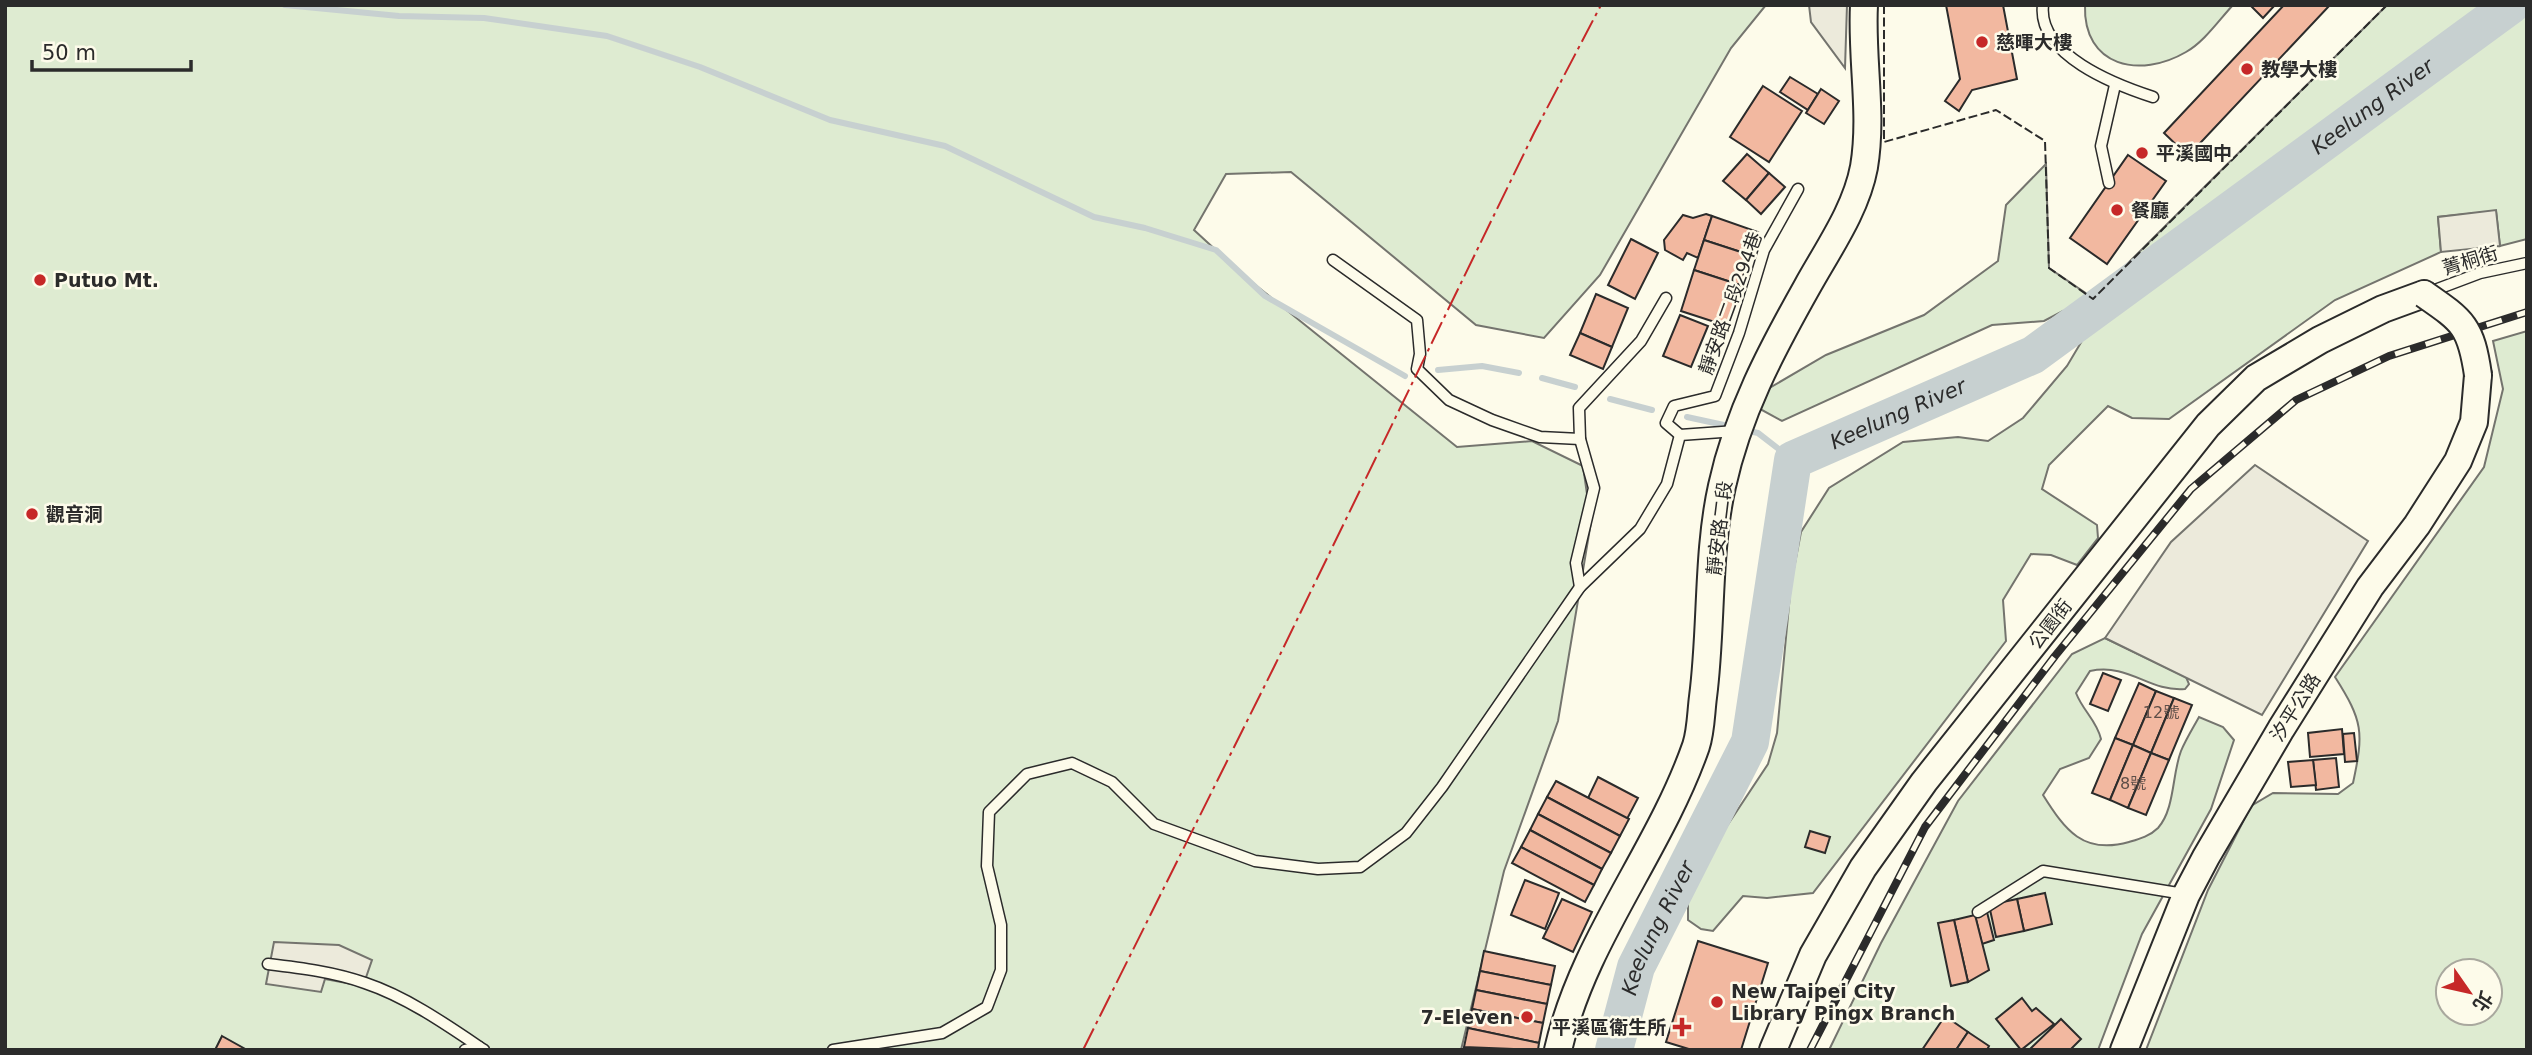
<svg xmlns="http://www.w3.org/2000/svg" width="2532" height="1055" font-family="'DejaVu Sans','Noto Sans TC',sans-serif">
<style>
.green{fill:#deebd1;stroke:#74746e;stroke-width:2;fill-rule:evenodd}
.parking{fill:#eceadb;stroke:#74746e;stroke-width:2}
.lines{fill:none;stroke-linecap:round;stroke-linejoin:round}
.stream{stroke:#c7d0d0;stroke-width:6}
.river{stroke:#c7d0d0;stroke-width:38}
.building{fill:#f2b8a0;stroke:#2b2b2b;stroke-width:2}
.lane-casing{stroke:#2b2b2b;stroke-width:13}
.secondary-casing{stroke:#2b2b2b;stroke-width:30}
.lane{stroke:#fdfbea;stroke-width:10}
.secondary{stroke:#fdfbea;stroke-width:26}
.rail-casing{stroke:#2b2b2b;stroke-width:8}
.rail{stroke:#fdfbea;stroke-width:5;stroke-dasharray:16;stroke-linecap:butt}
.secondary-bridge-casing{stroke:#2b2b2b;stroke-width:30;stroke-linecap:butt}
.secondary-bridge{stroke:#fdfbea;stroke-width:26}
.fence{stroke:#2b2b2b;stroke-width:2;stroke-dasharray:9 3.5;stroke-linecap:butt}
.power{stroke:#c62828;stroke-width:2;stroke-dasharray:24 5 3.5 5;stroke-linecap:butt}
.poi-dot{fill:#c62828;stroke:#fdfbea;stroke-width:2.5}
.labels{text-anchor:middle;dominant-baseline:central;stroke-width:5;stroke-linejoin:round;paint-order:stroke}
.number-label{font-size:16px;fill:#5d4e48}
.poi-label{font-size:19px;font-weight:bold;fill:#2b2b2b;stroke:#fdfbea;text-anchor:start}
.street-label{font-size:19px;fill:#2b2b2b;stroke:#fdfbea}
.water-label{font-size:21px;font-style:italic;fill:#2b2b2b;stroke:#fdfbea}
</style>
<rect width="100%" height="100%" fill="#fdfbea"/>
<g class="green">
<path d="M5,5H1766L1731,48L1600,275L1544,338L1476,325L1291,172L1226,174L1194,230L1243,275L1457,447L1532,441L1583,466L1591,522L1558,721L1504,871L1461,1050H5Z"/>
<path d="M2085,5H2233C2219,20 2204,42 2186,52C2140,79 2083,67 2085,5Z"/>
<path d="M2387,5H2527V239L2500,246L2496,211L2438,217L2441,252L2335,300L2169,419L2132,418L2108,406L2049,465L2042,489L2097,525L2098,538L2077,565L2051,555L2031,554L2003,600L2006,641L1813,893L1767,898L1743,896L1713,931L1701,929L1688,920V901L1713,847L1768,764L1777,733L1791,584L1801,532L1829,488L1903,442L1958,437L1988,441L2023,418L2067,366L2089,329L2063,311L2044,321L1992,325L1782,421L1760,409L1766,390L1826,355L1924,315L1998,261L2006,205L2046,164L2049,268L2093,298Z"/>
<path d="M2527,331V1050H2146L2208,890L2251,806L2273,793L2338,794L2353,783C2364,732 2363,721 2335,677L2484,467L2503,389L2493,341ZM2448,971H2490V1013H2448Z"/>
<path d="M2105,638L2186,677L2189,684L2185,689C2148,692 2130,663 2090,671L2076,693C2083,711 2097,721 2101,739L2089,758L2060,769L2043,795C2065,830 2083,855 2129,842C2139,839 2150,836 2158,828C2175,809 2172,774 2181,751C2186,739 2193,728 2199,717L2223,727L2234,740L2211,809L2142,934L2098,1050H1829L1881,943L1958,801L2072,654Z"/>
</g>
<g class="parking">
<path d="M1809,5H1847L1845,68L1811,22Z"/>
<path d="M2496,210L2500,246L2441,252L2438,217Z"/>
<path d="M2255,465L2368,541L2262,715L2105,638L2171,542Z"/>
<path d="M274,942L339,945L372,960L363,986L325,979L321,992L266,984Z"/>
</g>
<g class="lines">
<g class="stream">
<path d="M285,5L399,16L484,18L607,36L700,67L830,120L945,146L1094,217L1145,228L1216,250L1265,296L1405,376"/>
<path d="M1438,370L1482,366L1519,373"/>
<path d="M1542,378L1575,387"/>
<path d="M1610,399L1652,410"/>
<path d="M1687,417L1733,427"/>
<path d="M1744,430L1758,433L1793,460"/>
</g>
<path class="river" id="s1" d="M1614,1050L1636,967L1750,742L1793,460L2033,355L2511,5"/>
</g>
<g class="building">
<path d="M1946,5H2003L2017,79L1972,90L1959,111L1945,101L1960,79Z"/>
<path d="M2250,5H2275L2263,18Z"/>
<path d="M2284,5H2330L2188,156L2164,133Z"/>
<path d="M1790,77L1818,94L1808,110L1780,92Z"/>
<path d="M1763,86L1802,111L1769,162L1730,137Z"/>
<path d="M1821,89L1839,101L1824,124L1806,113Z"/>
<path d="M1747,154L1769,173L1746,200L1723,181Z"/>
<path d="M2128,155L2166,181L2107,264L2070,238Z"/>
<path d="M1769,173L1785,187L1761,214L1746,200Z"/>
<path d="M1706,214L1712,216L1698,258L1687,253L1683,260L1665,250L1664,240L1683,215L1693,218Z"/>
<path d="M1712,216L1758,232L1750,255L1704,240Z"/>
<path d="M1631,239L1658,253L1635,299L1608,285Z"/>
<path d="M1704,240L1750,255L1740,285L1694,270Z"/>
<path d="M1694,270L1740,285L1727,326L1681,311Z"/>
<path d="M1596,294L1628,308L1612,347L1580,333Z"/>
<path d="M1680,315L1708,326L1691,367L1663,356Z"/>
<path d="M1580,333L1612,347L1603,369L1570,355Z"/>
<path d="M2103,673L2121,680L2108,711L2090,704Z"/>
<path d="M2139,683L2156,691L2133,745L2115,738Z"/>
<path d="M2156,691L2174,698L2151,753L2133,745Z"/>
<path d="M2174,698L2192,705L2169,760L2151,753Z"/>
<path d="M2342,729L2344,754L2310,757L2308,733Z"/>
<path d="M2354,733L2357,761L2345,762L2343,734Z"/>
<path d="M2115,738L2133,745L2110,800L2092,793Z"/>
<path d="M2133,745L2151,753L2128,808L2110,800Z"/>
<path d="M2151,753L2169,760L2146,815L2128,808Z"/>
<path d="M2336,758L2339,787L2316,790L2313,760Z"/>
<path d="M2313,760L2316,785L2291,787L2288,762Z"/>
<path d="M1598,777L1638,798L1627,819L1588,798Z"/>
<path d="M1556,781L1629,819L1620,836L1547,797Z"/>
<path d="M1547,797L1620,836L1611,853L1538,814Z"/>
<path d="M1538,814L1611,853L1602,869L1530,830Z"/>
<path d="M1530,830L1602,869L1594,885L1521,847Z"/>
<path d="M1810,831L1830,837L1825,853L1805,847Z"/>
<path d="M1521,847L1594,885L1585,902L1512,863Z"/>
<path d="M1525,880L1559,893L1545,929L1511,915Z"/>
<path d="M2045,893L2052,924L2024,931L2017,899Z"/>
<path d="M1562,899L1592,912L1573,952L1543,938Z"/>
<path d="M2017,899L2024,931L1996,937L1989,905Z"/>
<path d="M1987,912L1994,940L1982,944L1975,915Z"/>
<path d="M1975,915L1989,970L1968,982L1954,920Z"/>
<path d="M1954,920L1968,982L1951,986L1938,923Z"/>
<path d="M1698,941L1768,963L1741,1050H1692L1666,1042Z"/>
<path d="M1484,951L1555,966L1551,985L1480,971Z"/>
<path d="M1480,971L1551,985L1547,1004L1476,990Z"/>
<path d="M1476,990L1547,1004L1543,1023L1472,1009Z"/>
<path d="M2022,998L2032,1011L2036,1008L2054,1024L2021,1050L1996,1019Z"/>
<path d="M1472,1009L1543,1023L1539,1043L1468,1028Z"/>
<path d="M1945,1016L1968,1032L1956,1050H1922Z"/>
<path d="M2061,1019L2081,1039L2070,1050H2029Z"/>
<path d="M1468,1028L1539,1043L1538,1050L1464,1047Z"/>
<path d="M1968,1032L1989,1046L1987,1050H1956Z"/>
<path d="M222,1036L247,1050H215Z"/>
</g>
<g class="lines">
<g class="lane-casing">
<g id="lane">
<path d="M2043,5C2037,55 2116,85 2153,97"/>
<path d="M2109,183L2101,146L2115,85"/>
<path d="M1333,260L1417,320L1420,354L1417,369L1449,400L1492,420L1540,437L1580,439"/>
<path d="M2427,293L2480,273L2527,263"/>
<path d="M1680,435L1666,423L1674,406L1715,396L1739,333L1764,250L1798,189"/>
<path d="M1580,587L1576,563L1594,488L1580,439L1579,408L1641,341L1666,298"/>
<path d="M1978,912L2043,871L2184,894"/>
<path d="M268,964C301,968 334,972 365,983C407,997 447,1025 484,1050"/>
<path d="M465,1050L479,1047"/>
<path d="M833,1050L942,1033L987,1007L1001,970V925L987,866L989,812L1027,774L1072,763L1112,782L1154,824L1255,861L1318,869L1360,867L1406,833L1442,787L1580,587L1640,529L1667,484L1680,435L1736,431"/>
</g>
</g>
<g class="secondary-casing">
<g id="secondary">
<path d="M1558,1050C1583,940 1659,852 1696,746C1701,731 1701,712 1703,697C1712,628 1707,553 1722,486C1738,413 1771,351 1807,287C1828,249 1856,210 1864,167C1873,114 1861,58 1864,5"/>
<path d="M1773,1050L1813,955L1863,868L1924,782L2208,425L2256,378L2320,340L2383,309L2424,294"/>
<path d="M2124,1050L2186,895L2206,857L2281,729L2370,587L2417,525L2458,461L2474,422L2478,375"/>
</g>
</g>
<use href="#lane" class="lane"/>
<use href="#secondary" class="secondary"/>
<g class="rail-casing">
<path id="rail" d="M1810,1050L1925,827L2055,656L2191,489L2296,400L2389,356L2527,312"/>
</g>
<use href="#rail" class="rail"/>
<g class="secondary-bridge-casing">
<path id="secondary-bridge" d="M2424,294C2463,321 2471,326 2478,375"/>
</g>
<use href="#secondary-bridge" class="secondary-bridge"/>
<path class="fence" d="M1884,5V142L1996,110L2045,141L2049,268L2093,299L2387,5"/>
<path class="power" d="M1083,1050L1274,667L1534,133L1601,5"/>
</g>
<g class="poi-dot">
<circle cx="1982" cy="42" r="7"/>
<circle cx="2247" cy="69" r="7"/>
<circle cx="2142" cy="153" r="7"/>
<circle cx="2117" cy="210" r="7"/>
<circle cx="40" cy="280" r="7"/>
<circle cx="32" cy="514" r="7"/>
<circle cx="1717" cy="1002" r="7"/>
<circle cx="1527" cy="1017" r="7"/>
<path d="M1678.5 1016.5h7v7h7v7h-7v7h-7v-7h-7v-7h7z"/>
</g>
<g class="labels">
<g class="number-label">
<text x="2161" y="712">12號</text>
<text x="2133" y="783">8號</text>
</g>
<g class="poi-label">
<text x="1996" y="42">慈暉大樓</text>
<text x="2261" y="69">教學大樓</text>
<text x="2156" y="153">平溪國中</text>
<text x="2131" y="210">餐廳</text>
<text x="54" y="280">Putuo Mt.</text>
<text x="46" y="514">觀音洞</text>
<text x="1731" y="991">New Taipei City<tspan x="1731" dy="22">Library Pingx Branch</tspan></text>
<text x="1513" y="1017" text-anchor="end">7-Eleven</text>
<text x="1666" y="1027" text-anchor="end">平溪區衛生所</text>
</g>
<g class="street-label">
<text transform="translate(2470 260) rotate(-17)">菁桐街</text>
<text transform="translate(1730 303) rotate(-70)">靜安路二段294巷</text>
<text transform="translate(1719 528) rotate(-83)">靜安路二段</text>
<text transform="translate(2050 624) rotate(-52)">公園街</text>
<text transform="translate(2295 707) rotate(-58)">汐平公路</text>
</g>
<g class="water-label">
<text stroke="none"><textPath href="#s1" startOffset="1306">Keelung River</textPath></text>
<text stroke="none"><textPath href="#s1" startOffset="738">Keelung River</textPath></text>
<text stroke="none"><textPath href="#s1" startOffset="130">Keelung River</textPath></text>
</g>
</g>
<rect width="2532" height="1055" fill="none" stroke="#2b2b2b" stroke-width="14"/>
<g transform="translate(2469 992) rotate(124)"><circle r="33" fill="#fdfbea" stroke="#a9a89e" stroke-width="2"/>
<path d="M0-5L12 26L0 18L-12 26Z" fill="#c62828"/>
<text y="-10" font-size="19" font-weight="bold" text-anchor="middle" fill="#2b2b2b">北</text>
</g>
<path d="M32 60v10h159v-10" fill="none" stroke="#2b2b2b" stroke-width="3.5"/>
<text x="42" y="60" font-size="21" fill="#2b2b2b" stroke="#fdfbea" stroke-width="5" paint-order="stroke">50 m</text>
</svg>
